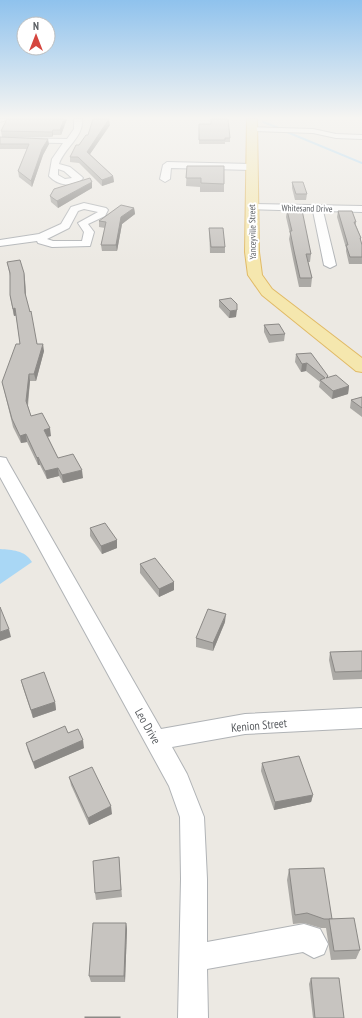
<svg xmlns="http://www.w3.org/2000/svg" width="362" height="1018" font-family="'PT Sans Narrow',sans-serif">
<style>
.water{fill:#a9d7f5}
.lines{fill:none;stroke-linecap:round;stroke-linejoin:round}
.stream{stroke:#a9d7f5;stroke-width:2}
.minor-casing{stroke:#b0b3b6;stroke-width:2}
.major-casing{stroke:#e1ba66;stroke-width:2}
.minor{fill:#fff;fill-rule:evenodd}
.major{fill:#f5e7ae;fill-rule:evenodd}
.wall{fill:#aba9a5}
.shaded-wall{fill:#8b8986}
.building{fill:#c7c4c0;stroke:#8b8986}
.labels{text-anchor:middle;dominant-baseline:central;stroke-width:4;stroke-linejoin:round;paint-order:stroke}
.far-street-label{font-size:9px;fill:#5b5e62;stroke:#fff}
.near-street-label{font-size:12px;fill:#5b5e62;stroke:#fff}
</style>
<rect width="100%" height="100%" fill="#ece9e3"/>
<path class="water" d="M0,549C12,550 25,550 32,562L0,584Z"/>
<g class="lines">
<g class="stream">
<path d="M263,122L279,128"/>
<path d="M287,132L362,163"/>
</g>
<g class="minor-casing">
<g id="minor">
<path d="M0,119H10L0,122Z"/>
<path d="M74,119H82C84,137 64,148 59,164L70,167L81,176L83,178C74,189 57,185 49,176L52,159L63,143L0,142V138L67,139L74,129ZM58,169L64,171L72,178L65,179L58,175Z"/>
<path d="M249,127L313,129L336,134L362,135V139L336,138L313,133L252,131L248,129Z"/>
<path d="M167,162L252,164L256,167L252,170L171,168L170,179L165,182L160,179L163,165Z"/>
<path d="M84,203L106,208L108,210L105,216L88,224L94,232L90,246L52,247L38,243L37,241L0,246V240L39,234L61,224L71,207ZM84,209L98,212L78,223L84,232L82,241H53L47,239L69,228L78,211Z"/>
<path d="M252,204L362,206V212L323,211L336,265L330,268L324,265L313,211L249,209L247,207Z"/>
<path d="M0,457L6,458L8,462L161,729L245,714L362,708V728L245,734L172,747L187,774L204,817L207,879V942L304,924L320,929L328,944L324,954L314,958L303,952L207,969L208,1018H178L181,879L180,817L169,786L0,477Z"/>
</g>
</g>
<g class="major-casing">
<path id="major" d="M247,119H257L259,252L262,275L272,289L362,358V372L356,371L262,295L248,275L245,252Z"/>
</g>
<use href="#minor" class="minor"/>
<use href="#major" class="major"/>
</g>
<g class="wall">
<path d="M7,119H67L61,135H53L52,137H2L1,131Z"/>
<path d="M199,124H211L230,138V142H225V144H199Z"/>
<path d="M110,125L90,154L113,176L114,182L102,186L79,163L70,162V157L79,145L88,135Z"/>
<path d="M0,137L49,144L43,155L32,187L19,177L18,171L27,149H0Z"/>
<path d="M187,166L224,184V192H200V187L186,186Z"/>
<path d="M292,182L307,194L306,200H295L292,188Z"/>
<path d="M92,188L58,208L51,202L50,196Z"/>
<path d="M134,208L135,214L122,224L117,251H102L101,245L105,228L99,227V221Z"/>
<path d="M287,210L311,254L310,262H308L312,278L311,287H299L293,259L289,239L290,234L286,217Z"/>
<path d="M338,211L356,222V225L361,238V241L362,245V264H349L346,251V248L337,217Z"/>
<path d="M209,228L225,247V253H210Z"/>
<path d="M7,262L24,273L25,280L26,297L37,344L44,351L36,381H30L28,406L31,416L51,436L48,437L58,458L83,478L63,483L59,476L47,479L40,465H38L27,442L21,443L13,427L2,382L20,344L16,316H14L11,302L10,295V276Z"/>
<path d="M219,300L236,317L229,318L219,307Z"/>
<path d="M264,325L285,334L284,341L269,343L264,332Z"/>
<path d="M296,354L328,376V378L349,386L348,394L332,399L319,387L320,382L306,371L301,372L295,362Z"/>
<path d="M362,397V417L350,408L351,400Z"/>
<path d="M90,528L117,540V548L102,554L90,536Z"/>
<path d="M140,564L174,582V590L159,597L140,573Z"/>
<path d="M225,622L213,651L196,647V638Z"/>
<path d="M362,651V679L333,680L329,660L330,652Z"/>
<path d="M21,680L55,702L56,710L33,718L23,688Z"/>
<path d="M68,733L84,748L35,769L28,751L26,743Z"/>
<path d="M262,763L313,795L311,802L274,810L261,771Z"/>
<path d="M69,777L112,814L89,825L71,785Z"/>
<path d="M119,857L122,897L96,900L95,893Z"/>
<path d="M289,869L360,950L356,959L331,960L326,928H321L304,923L293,924L287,880Z"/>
<path d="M126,923L127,929L125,982H91L89,976Z"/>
<path d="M311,978L344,1018H313L309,984Z"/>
</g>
<g class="shaded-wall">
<path d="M64,119H67L61,135L60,130Z"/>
<path d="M109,119L110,125L88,157L87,152Z"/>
<path d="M53,130V135L52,137V132Z"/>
<path d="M48,139L49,144L43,155L32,187L31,181L42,149Z"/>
<path d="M113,176L114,182L102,186V180Z"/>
<path d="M92,182V188L58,208L57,201Z"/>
<path d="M134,208L135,214L122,224L117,251L116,245L121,217Z"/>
<path d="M24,273L25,280L26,300L25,293Z"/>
<path d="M15,308L16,315L14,316L13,309Z"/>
<path d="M237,310L236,317L229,318L230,311Z"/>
<path d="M43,344L44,351L36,381L34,374Z"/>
<path d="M307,363L306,371L301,372L302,364Z"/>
<path d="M29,374L30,381L27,408L26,401Z"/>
<path d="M349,386L348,394L332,399L333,391Z"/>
<path d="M50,428L51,436L45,437L44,430Z"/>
<path d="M26,434L27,442L21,443L20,436Z"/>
<path d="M38,457L40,465H38L37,458Z"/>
<path d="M58,468L59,476L47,479L45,471Z"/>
<path d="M82,470L83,478L63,483L62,475Z"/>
<path d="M117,540V548L102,554L101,546Z"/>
<path d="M174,582V590L159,597V589Z"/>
<path d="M226,614L225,622L213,651V643Z"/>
<path d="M9,629L11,637L0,641V632Z"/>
<path d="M55,702L56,710L33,718L31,710Z"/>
<path d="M83,740L84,748L35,769L33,762Z"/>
<path d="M313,795L311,802L274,810L275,802Z"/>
<path d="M111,806L112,814L89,825L88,818Z"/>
<path d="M126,923L127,929L125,982L124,976Z"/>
</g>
<g class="building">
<path d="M7,119H64L60,130H53L52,132L1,131Z"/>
<path d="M93,119H109L87,152L113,176L102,180L78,157H70L76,145H79L86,135H88Z"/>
<path d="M211,119H228L230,138H225V140H199V124H211Z"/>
<path d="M0,137L48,139L42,149L31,181L18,171L29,144H0Z"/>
<path d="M187,166H224V184L201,183V178H186Z"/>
<path d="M90,178L92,182L57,201L50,196L54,189Z"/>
<path d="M292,182H303L307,194H296Z"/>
<path d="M121,205L134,208L121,217L116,245H101L106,222L99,221Z"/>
<path d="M287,210H302L311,254H306L312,278H300L294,251L290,231H292Z"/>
<path d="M338,211H352L356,222H354L361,238H360L362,245V257H350L346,245H348Z"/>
<path d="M209,228H223L225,247H211Z"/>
<path d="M20,260L24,273L25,293L30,312L31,311L37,344H43L34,374H29L26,401L31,416L42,413L50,428L44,430L58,458L73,454L82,470L62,475L58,468L45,471L38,457L37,458L26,434L20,436L12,419L2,382L16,344H20L15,308L13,309L10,295V273L7,262Z"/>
<path d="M231,298L237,304V310L230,311L219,300Z"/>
<path d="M279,324L285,334L270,335L264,325Z"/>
<path d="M311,353L328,376L326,378L336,375L349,386L333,391L320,380L325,378L307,363L302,364L296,354Z"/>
<path d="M362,397V408L351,400Z"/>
<path d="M105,523L117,540L101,546L90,528Z"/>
<path d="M155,558L174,582L159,589L140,564Z"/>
<path d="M0,607L9,629L0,632Z"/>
<path d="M208,609L226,614L213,643L196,638Z"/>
<path d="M362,651V671L335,672L330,652Z"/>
<path d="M44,672L55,702L31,710L21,680Z"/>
<path d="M65,726L68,733L78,729L83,740L33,762L26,743Z"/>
<path d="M299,756L313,795L275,802L262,763Z"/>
<path d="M92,767L111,806L88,818L69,777Z"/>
<path d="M119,857L121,890L95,893L93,861Z"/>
<path d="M324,868L332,919H324L307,913L295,915L289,869Z"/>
<path d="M354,918L360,950L334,951L329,919Z"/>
<path d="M93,923H126L124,976H89Z"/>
<path d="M311,978H339L344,1018H315Z"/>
<rect x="85" y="1017" width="35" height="1"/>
</g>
<linearGradient id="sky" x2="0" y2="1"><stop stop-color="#8fc2ed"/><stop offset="0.45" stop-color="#f6f5f2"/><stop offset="1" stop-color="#f6f5f2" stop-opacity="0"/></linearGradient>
<rect width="362" height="262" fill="url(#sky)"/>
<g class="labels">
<g class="far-street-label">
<text transform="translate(307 208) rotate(1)">Whitesand Drive</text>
<text transform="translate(252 232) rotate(-91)">Yanceyville Street</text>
</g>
<g class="near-street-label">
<text transform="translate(259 725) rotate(-5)">Kenion Street</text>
<text transform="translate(148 726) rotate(60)">Leo Drive</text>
</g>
</g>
<g transform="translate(36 36)"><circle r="19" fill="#ffffff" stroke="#bdbfc0"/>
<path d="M0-3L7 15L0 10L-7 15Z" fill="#d5463f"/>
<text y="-6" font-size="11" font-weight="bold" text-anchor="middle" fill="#5b5e62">N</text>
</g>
</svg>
